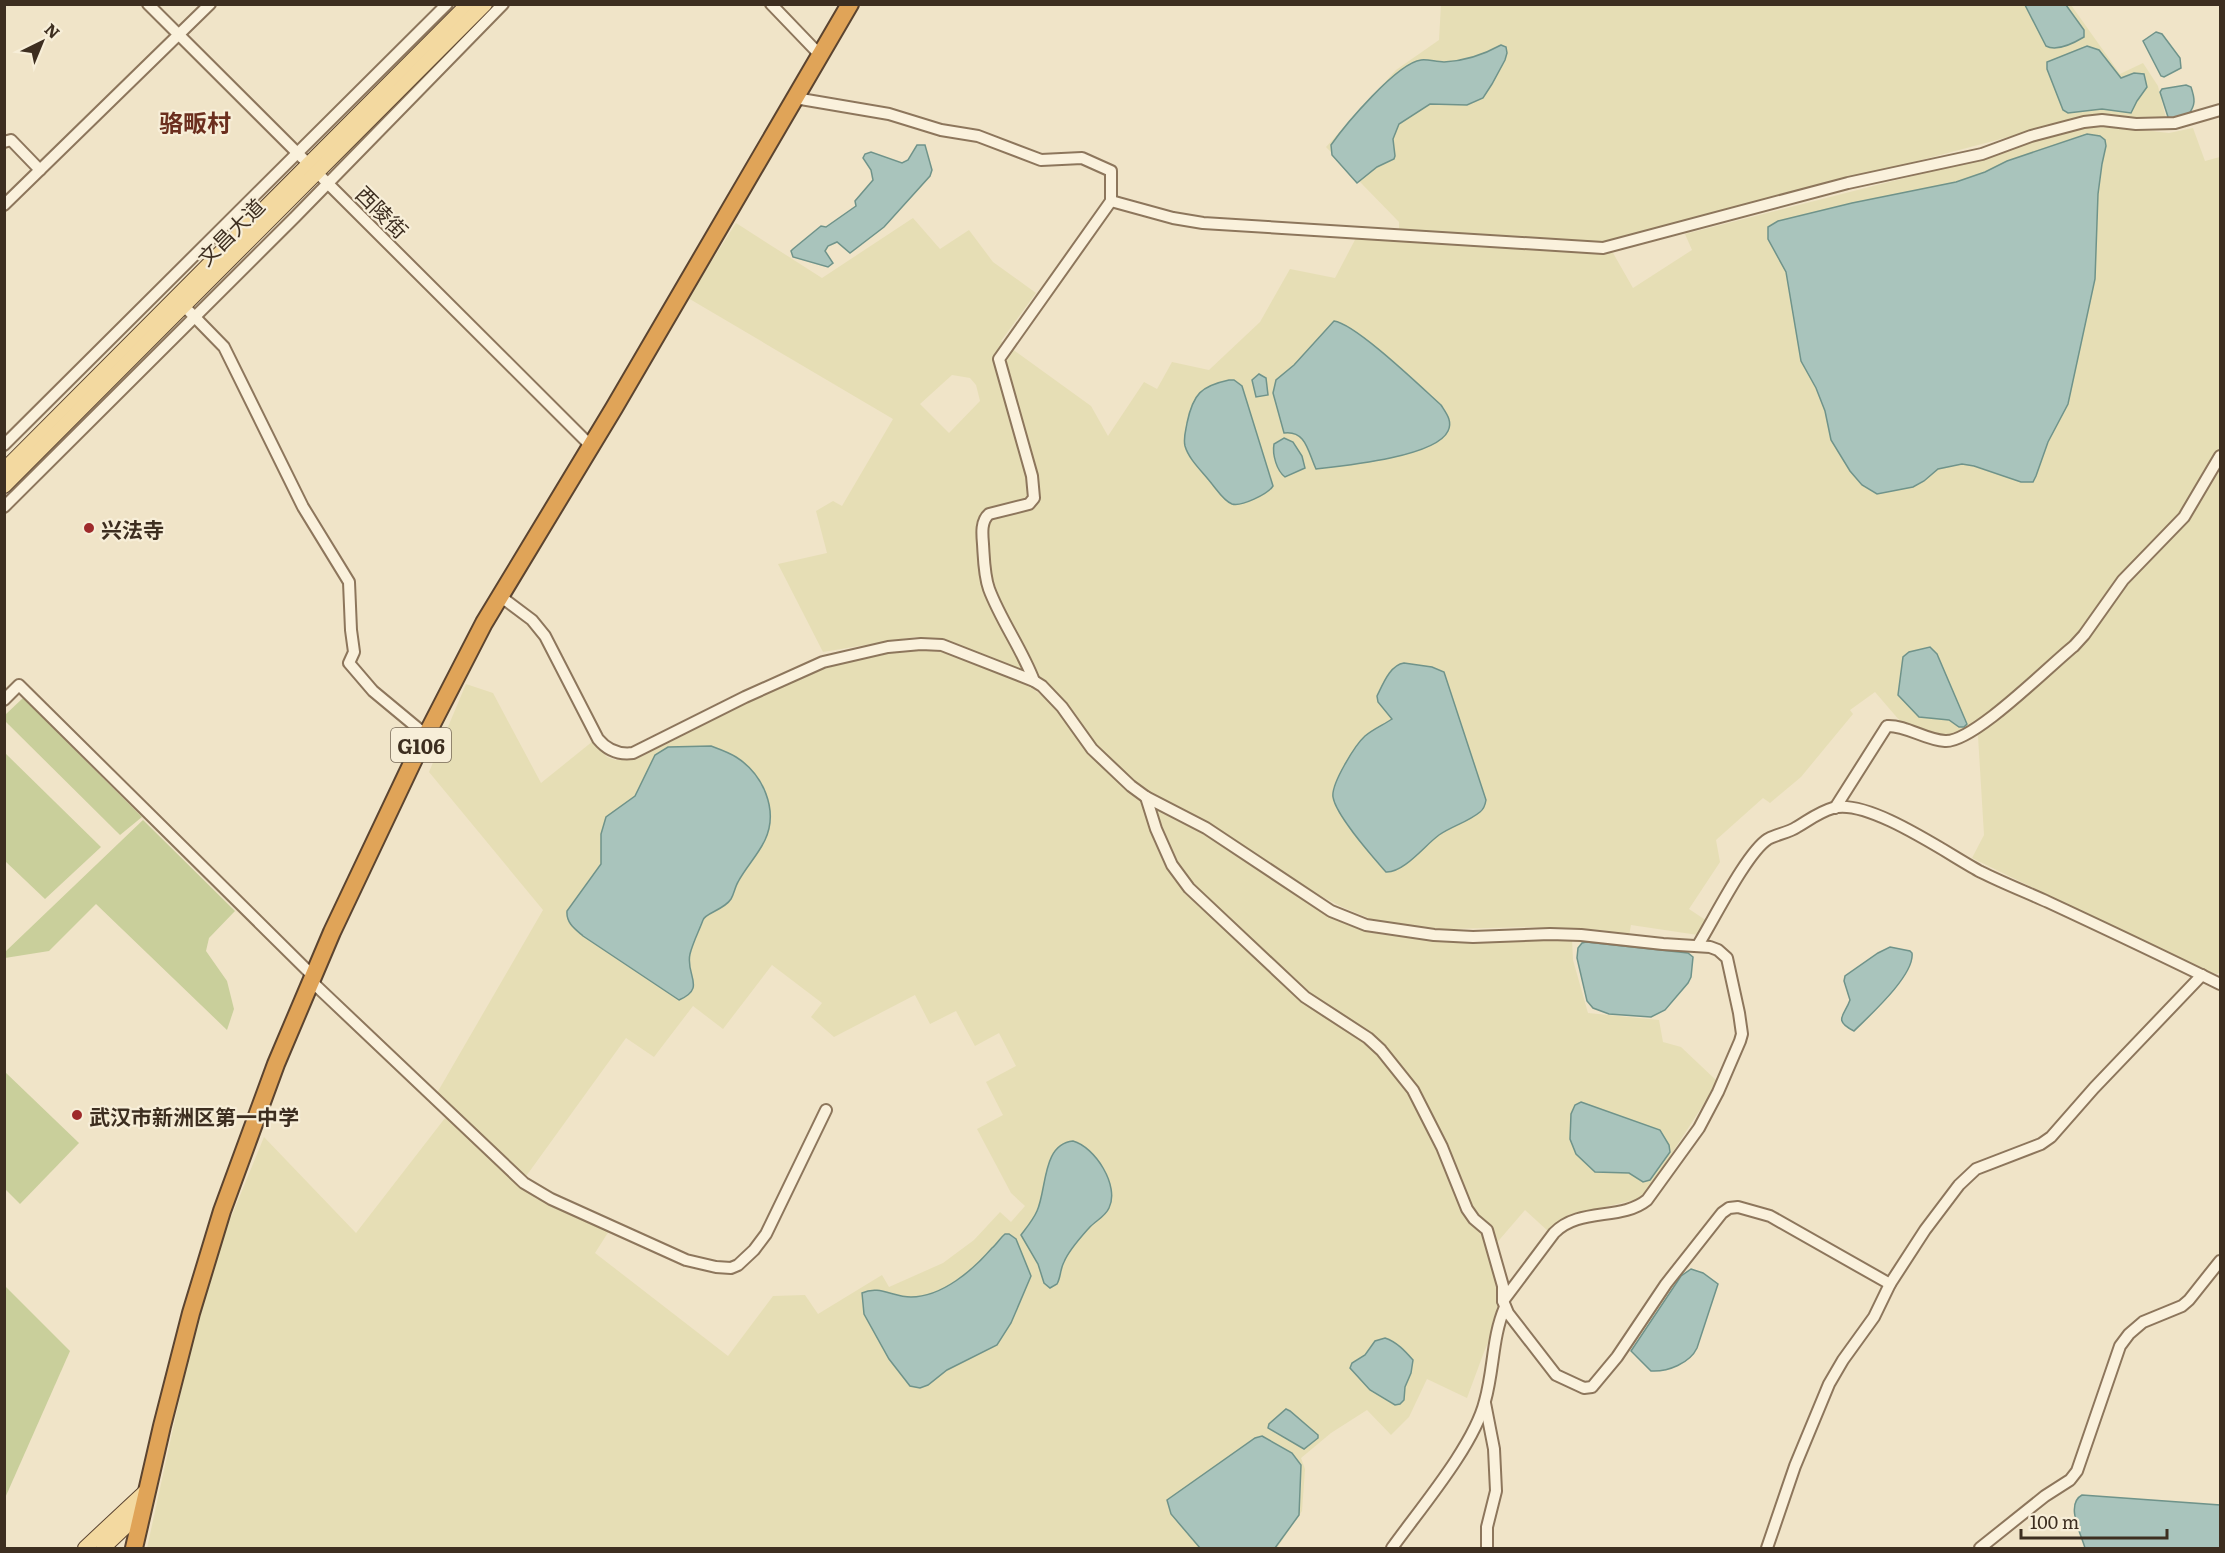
<svg xmlns="http://www.w3.org/2000/svg" width="2225" height="1553" font-family="Literata,'Noto Sans SC',serif">
<style>
.farmland{fill:#e6deb5;fill-rule:evenodd}
.green{fill:#c9cf9b}
.water{fill:#a9c4bc;stroke:#6f938a;stroke-width:1.5}
.lines{fill:none;stroke-linecap:round;stroke-linejoin:round}
.minor-casing{stroke:#8d765c;stroke-width:14}
.major-casing{stroke:#5b4430;stroke-width:16}
.highway-casing{stroke:#5b4430;stroke-width:20}
.minor{stroke:#faf1dc;stroke-width:10}
.major{stroke:#f3d9a0;stroke-width:14}
.highway{stroke:#e0a458;stroke-width:16}
.poi-dot{fill:#9e2a2b;stroke:#f7eed8;stroke-width:2}
.labels{text-anchor:middle;dominant-baseline:central;stroke-width:4.5;stroke-linejoin:round;paint-order:stroke}
.shield{fill:#f7eed8;stroke:#756857;stroke-width:1.5}
.shield-label{font-size:20px;font-weight:bold;fill:#3d2e20}
.street-label{font-size:21px;fill:#3d2e20;stroke:#f7eed8}
.poi-label{font-size:21px;font-weight:bold;fill:#3d2e20;stroke:#f7eed8;text-anchor:start}
.quarter-label{font-size:24px;font-weight:bold;fill:#6b2e1e;stroke:#f7eed8}
</style>
<rect width="100%" height="100%" fill="#f0e4c8"/>
<g class="farmland">
<path d="M1441,4L2071,5L2120,74L2143,63L2158,86L2167,122L2121,116L2084,117L1602,244L1399,232V222L1326,147L1396,70L1439,40Z"/>
<path d="M2118,127L2169,133L2193,128L2205,161L2220,157V972L2217,974L2200,969L1972,858L1984,835L1978,736L1971,728L1949,737L1906,728L1875,692L1850,710L1853,714L1801,777L1770,803L1763,798L1716,840L1720,862L1689,909L1707,921L1698,935L1631,925L1629,936L1601,930L1530,927L1413,930L1376,921L1342,907L1311,891L1206,822L1159,800L1134,781L1102,755L1060,695L1037,677L957,644L931,638L914,637L823,652L778,564L827,553L816,511L833,501L842,506L893,419L688,298L736,223L822,278L913,218L940,249L969,230L993,262L1036,293L1001,341L1091,406L1108,436L1144,382L1157,389L1172,362L1209,370L1260,322L1290,269L1335,278L1357,236L1613,253L1633,288L1692,250L1685,234L1952,166L2069,128ZM952,375L970,378L976,385L980,401L949,433L920,404Z"/>
<path d="M922,650L949,653L1019,681L1032,688L1051,703L1090,756L1143,803L1208,835L1312,905L1337,919L1379,934L1409,938L1572,939L1573,960L1588,1013L1659,1020L1663,1042L1681,1047L1718,1082L1643,1198L1570,1215L1556,1224L1549,1232L1525,1210L1488,1253L1502,1311L1484,1352L1467,1398L1427,1379L1409,1417L1391,1435L1367,1410L1331,1433L1301,1458L1305,1469L1302,1511L1277,1548H147L195,1328L225,1232L264,1137L356,1233L452,1109L437,1093L543,910L429,772L466,684L493,693L541,783L593,741L607,757L616,760H627L820,668L887,652ZM772,965L822,1003L811,1017L834,1037L915,995L930,1024L956,1011L975,1046L999,1033L1016,1066L986,1082L1003,1115L977,1129L1011,1193L1025,1206L1011,1222L1000,1212L974,1240L943,1263L889,1287L882,1275L818,1314L805,1295L773,1296L728,1356L595,1253L609,1231L535,1198L519,1186L626,1038L654,1057L693,1006L723,1029Z"/>
</g>
<g class="green">
<path d="M23,698L142,817L120,835L5,721V715Z"/>
<path d="M4,752L101,847L45,899L5,861Z"/>
<path d="M143,820L235,911L209,938L206,951L227,981L234,1009L227,1030L96,904L49,951L5,958V952Z"/>
<path d="M4,1071L79,1143L20,1204L5,1189Z"/>
<path d="M5,1286L70,1351L5,1498Z"/>
</g>
<g class="water">
<path d="M2025,5H2066L2084,30V37C2074,43 2057,52 2046,46Z"/>
<path d="M2156,32L2162,34L2180,58L2181,68L2164,77L2161,76L2143,41Z"/>
<path d="M1501,45L1506,47L1507,53L1505,60L1492,84L1483,98L1467,105L1430,104L1399,124L1393,139L1395,156L1394,159L1377,167L1357,183L1332,155L1331,145C1345,125 1397,63 1421,60C1428,59 1436,62 1444,62C1464,61 1483,55 1501,45Z"/>
<path d="M2087,46L2099,50L2121,78L2134,73L2144,74L2147,87L2137,101L2131,113L2102,109L2068,113L2063,110L2047,69V62Z"/>
<path d="M2186,85L2191,87C2195,99 2196,105 2188,115L2169,120L2160,92L2162,89Z"/>
<path d="M2087,134L2100,136L2105,140L2106,146L2102,164L2098,194L2095,279L2068,404L2048,442L2036,476L2033,482H2021L1974,466L1962,464L1938,469L1924,481L1913,487L1877,494L1862,485L1850,471L1831,440L1825,411L1816,388L1801,361L1786,272L1768,239V227L1778,221L1852,203L1956,182L1985,172L2007,161Z"/>
<path d="M917,145H925L932,170L930,176L884,227L850,253L837,242L828,246L825,251L833,263L828,267L793,257L791,251L793,249L821,226L826,227L856,206L855,201L873,180L871,170L863,158L865,154L871,152L902,163L908,160Z"/>
<path d="M1334,321C1356,324 1421,387 1441,405C1446,413 1453,421 1448,431C1436,457 1343,466 1316,469C1308,452 1306,430 1284,433L1273,393L1276,380L1294,365Z"/>
<path d="M1259,374L1266,378L1268,395L1256,397L1252,380Z"/>
<path d="M1229,380H1234L1242,386L1273,486C1268,494 1241,507 1232,504C1224,501 1217,490 1212,484C1203,472 1189,460 1185,446C1183,438 1186,430 1187,423C1193,394 1201,386 1229,380Z"/>
<path d="M1284,438L1293,442L1302,456L1305,468L1285,477C1277,471 1272,455 1274,444Z"/>
<path d="M1930,647L1937,654L1967,724L1964,727H1959L1949,720L1919,717L1898,695L1903,657L1909,652Z"/>
<path d="M1404,663L1432,667L1444,672L1486,800C1485,806 1484,809 1480,812C1468,822 1452,826 1439,835C1425,845 1404,873 1386,872C1373,857 1336,816 1333,797C1331,784 1355,745 1365,736C1373,729 1383,725 1392,719L1378,702L1377,696C1383,684 1390,665 1404,663Z"/>
<path d="M711,746C719,749 728,752 736,757C763,774 779,810 765,840C758,855 746,867 738,882C735,887 734,894 731,899C724,910 705,913 703,920C699,931 693,942 690,954C685,975 707,988 679,1000L583,936C575,929 566,923 567,911L601,864V834L606,817L635,796L655,755L668,747Z"/>
<path d="M1586,942L1688,953L1693,957L1691,977L1688,983L1665,1010L1651,1017L1609,1014L1593,1008L1587,1001L1577,958L1578,948L1582,943Z"/>
<path d="M1890,947L1910,951L1912,953C1915,975 1869,1016 1854,1031C1832,1020 1845,1015 1850,1000L1844,981L1845,976L1878,953Z"/>
<path d="M1581,1102L1660,1130L1669,1145L1670,1152L1650,1180L1643,1182L1629,1173L1595,1172L1576,1154L1570,1139L1571,1114L1575,1105Z"/>
<path d="M1073,1141C1095,1147 1120,1186 1109,1208C1105,1217 1095,1221 1089,1228C1081,1237 1069,1250 1064,1262C1060,1269 1061,1277 1057,1284L1050,1288L1044,1283L1038,1264L1021,1235C1027,1227 1033,1220 1037,1211C1047,1189 1042,1144 1073,1141Z"/>
<path d="M1005,1234H1009L1016,1239L1031,1276L1011,1323L997,1345L947,1370L928,1385L920,1388L910,1386L889,1359L864,1314L862,1293C879,1285 893,1297 911,1297C942,1297 973,1270 992,1248C997,1244 1000,1238 1005,1234Z"/>
<path d="M1691,1269L1703,1273L1718,1284L1697,1348C1690,1363 1668,1372 1651,1371L1631,1351L1681,1276Z"/>
<path d="M1385,1338C1397,1342 1405,1351 1413,1360L1411,1373L1405,1387L1404,1400L1400,1404L1395,1405L1370,1390L1350,1368L1352,1363L1365,1355L1375,1341Z"/>
<path d="M1286,1409L1290,1411L1318,1435V1438L1304,1449L1268,1428L1269,1424Z"/>
<path d="M1262,1436L1292,1453L1301,1465L1299,1515L1275,1548H1200L1171,1514L1167,1500L1255,1438Z"/>
<path d="M2082,1495L2220,1505V1548H2085C2081,1534 2065,1504 2082,1495Z"/>
</g>
<g class="lines">
<g class="minor-casing">
<g id="minor">
<path d="M148,4L591,446"/>
<path d="M771,4L820,55"/>
<path d="M795,98L889,114L941,130L978,136L1041,160L1082,158L1111,171V201L999,359L1032,476L1034,498L1029,504L989,514C981,521 982,533 983,544C984,559 984,575 989,589C1001,621 1022,649 1034,681"/>
<path d="M4,142L11,140L40,170"/>
<path d="M1111,201L1173,218L1203,223L1603,248L1848,183L1982,154L2031,136L2084,122L2102,120L2136,124L2175,123L2220,110"/>
<path d="M4,205L210,4"/>
<path d="M184,306L224,347L303,507L349,582L351,630L354,652L349,663L373,691L426,735"/>
<path d="M4,445L447,4"/>
<path d="M4,507L295,217L503,4"/>
<path d="M500,596L532,620L545,636L598,739C607,750 618,755 633,753L745,697L823,662L888,647L921,644L942,645L1034,681L1042,686L1062,707L1092,749L1131,786L1146,797L1206,828L1331,911L1366,925L1434,935L1473,937L1550,934L1581,935L1663,944L1710,947L1718,950L1727,958L1739,1013L1742,1034L1740,1041L1718,1092L1699,1128L1647,1200C1621,1221 1579,1207 1554,1233L1503,1301"/>
<path d="M4,700L19,685L312,975"/>
<path d="M1146,797L1156,829L1172,865L1189,888L1305,997L1368,1038L1381,1050L1413,1090L1442,1147L1467,1209L1474,1219L1487,1230L1503,1286V1301L1508,1313L1556,1375L1584,1388L1592,1387L1617,1357L1666,1284L1722,1213L1729,1208L1738,1207L1770,1216L1890,1284"/>
<path d="M1835,808L1887,726C1906,725 1925,740 1945,741C1973,743 2049,666 2074,646L2084,635L2123,580L2184,517L2220,456"/>
<path d="M1698,945C1713,921 1747,852 1768,839C1777,834 1788,833 1797,827C1809,820 1819,812 1833,808C1869,798 1949,855 1981,872C2003,883 2026,892 2048,902C2106,929 2163,956 2220,984"/>
<path d="M310,980L524,1183L551,1199L686,1260L716,1267L731,1268L738,1265L754,1250L766,1234L826,1110"/>
<path d="M1485,1403L1494,1449L1496,1491L1487,1527V1548"/>
<path d="M1392,1548C1419,1510 1474,1446 1485,1401C1494,1369 1492,1337 1505,1307"/>
<path d="M1767,1548L1795,1466L1829,1384L1843,1360L1874,1317L1890,1284L1925,1230L1959,1185L1976,1169L2041,1144L2051,1137L2094,1088L2202,975"/>
<path d="M1980,1548L2045,1496L2070,1480L2077,1471L2120,1346L2129,1334L2143,1322L2182,1306L2189,1300L2220,1261"/>
</g>
</g>
<g class="major-casing">
<g id="major">
<path d="M4,470L468,4"/>
<path d="M4,486L485,4"/>
<path d="M85,1548L147,1490"/>
<path d="M103,1548L142,1511"/>
</g>
</g>
<g class="highway-casing">
<path id="highway" d="M134,1548L162,1426L191,1313L222,1211L276,1064L332,932L414,759L484,623L614,408L850,4"/>
</g>
<use href="#minor" class="minor"/>
<use href="#major" class="major"/>
<use href="#highway" class="highway"/>
</g>
<g class="poi-dot">
<circle cx="89" cy="528" r="6"/>
<circle cx="77" cy="1115" r="6"/>
</g>
<g class="labels">
<rect class="shield" x="391" y="728" width="60" height="34" rx="4.5"/>
<g class="shield-label">
<text x="421" y="745">G106</text>
</g>
<g class="street-label">
<text transform="translate(383 211) rotate(45)">西陵街</text>
<text transform="translate(230 231) rotate(-45)">文昌大道</text>
</g>
<g class="poi-label">
<text x="101" y="528">兴法寺</text>
<text x="89" y="1115">武汉市新洲区第一中学</text>
</g>
<g class="quarter-label">
<text x="195" y="121">骆畈村</text>
</g>
</g>
<rect width="2225" height="1553" fill="none" stroke="#3d2e20" stroke-width="12"/>
<g transform="translate(42 42) rotate(43)" stroke="#f7eed8" stroke-width="4.5" paint-order="stroke">
<path d="M0-4.5L10 22L0 15L-10 22Z" fill="#3d2e20"/>
<text y="-9" font-size="16" font-weight="bold" text-anchor="middle" fill="#3d2e20">N</text>
</g>
<path d="M2021 1529v9h146v-9" fill="none" stroke="#3d2e20" stroke-width="3"/>
<text x="2030" y="1529" font-size="18" fill="#3d2e20" stroke="#f7eed8" stroke-width="4.5" paint-order="stroke">100 m</text>
</svg>
